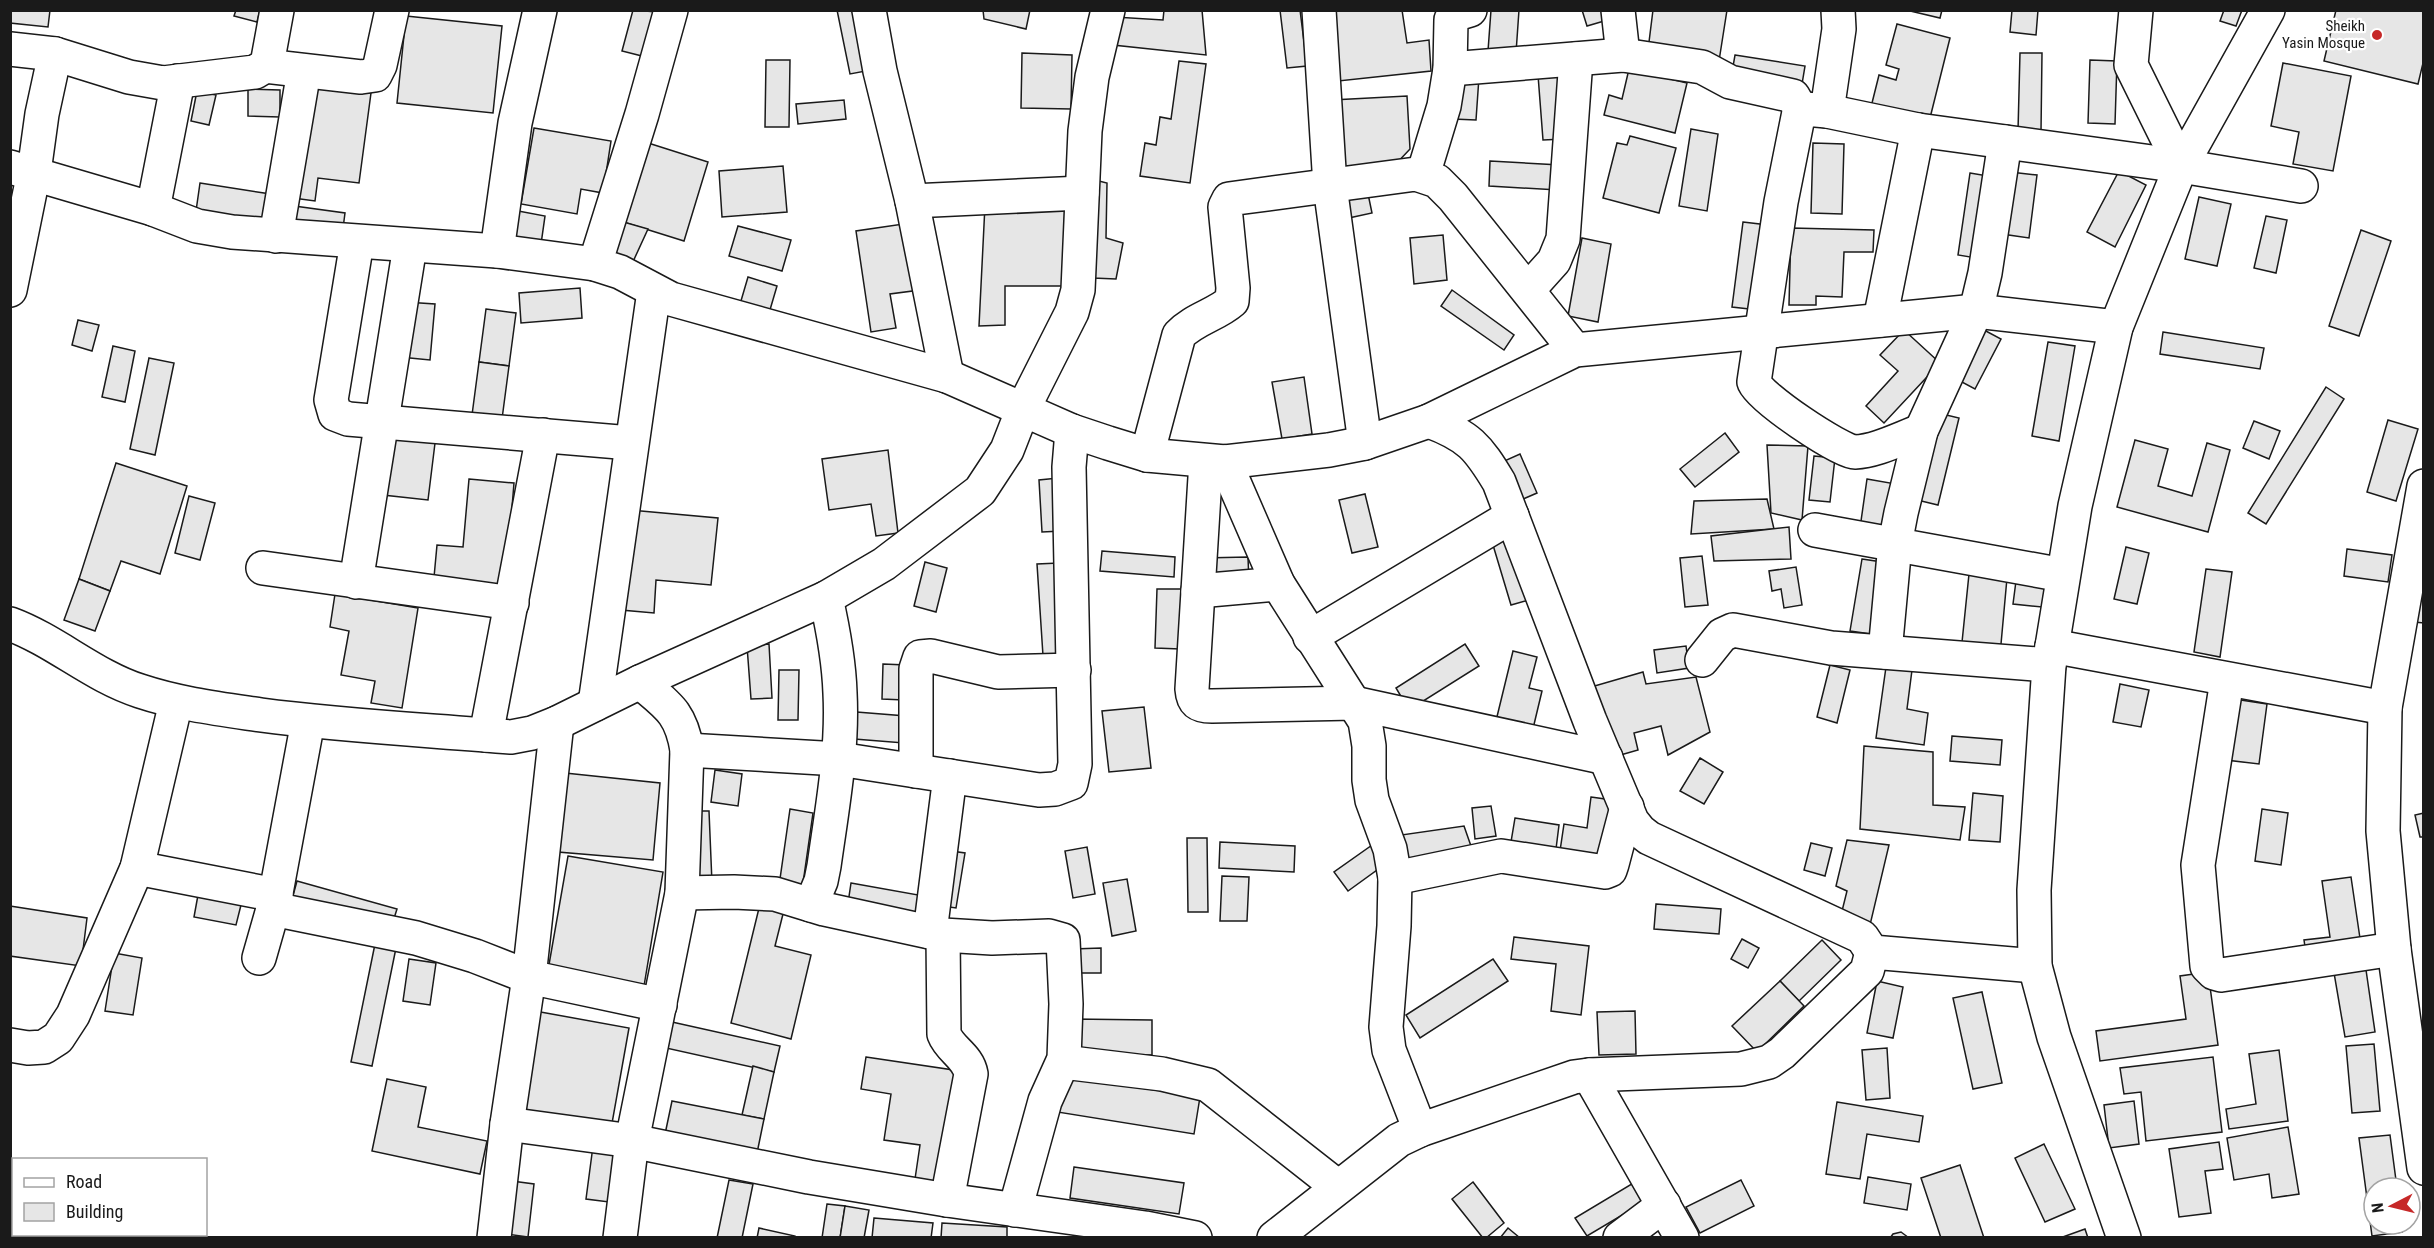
<svg xmlns="http://www.w3.org/2000/svg" width="2434" height="1248" font-family="'Roboto Condensed',sans-serif">
<style>
.building{fill:#e6e6e6;stroke:#1a1a1a;stroke-width:1.5}
.lines{fill:none;stroke-linecap:round;stroke-linejoin:round}
.street-casing{stroke:#1a1a1a;stroke-width:36}
.secondary-casing{stroke:#1a1a1a;stroke-width:36}
.street{stroke:#fff;stroke-width:33}
.secondary{stroke:#fff;stroke-width:33}
.poi-dot{fill:#c62828;stroke:#fff;stroke-width:2}
.labels{text-anchor:middle;dominant-baseline:central;stroke-width:4.5;stroke-linejoin:round;paint-order:stroke}
.poi-label{font-size:15px;fill:#1a1a1a;stroke:#fff;text-anchor:end}
</style>
<rect width="100%" height="100%" fill="#fff"/>
<g class="building">
<path d="M10,10H50L48,27L10,23Z"/>
<path d="M236,10H260L257,22L234,16Z"/>
<path d="M633,10L657,12L646,57L622,51Z"/>
<path d="M837,10H852L866,71L850,74Z"/>
<path d="M983,10H1030L1026,29L984,19Z"/>
<path d="M1164,10H1202L1206,55L1113,45L1115,17L1163,20Z"/>
<path d="M1280,10H1300L1307,66L1287,68Z"/>
<path d="M1324,10H1402L1407,43L1429,40L1431,71L1329,82Z"/>
<path d="M1491,10H1519L1516,53L1488,51Z"/>
<path d="M1582,10H1608L1611,19L1587,26Z"/>
<path d="M1653,10H1727L1719,61L1648,50Z"/>
<path d="M1906,10H1942L1940,18Z"/>
<path d="M2012,10H2038L2036,35L2010,32Z"/>
<path d="M2224,10H2242L2236,26L2220,21Z"/>
<path d="M2336,10H2424V59L2418,84L2324,61Z"/>
<path d="M406,16L502,26L493,113L397,103Z"/>
<path d="M1897,24L1950,38L1929,122L1871,107L1879,75L1896,80L1899,69L1886,65Z"/>
<path d="M1022,53L1072,55L1071,109L1021,108Z"/>
<path d="M2020,53H2042L2041,132L2018,131Z"/>
<path d="M1735,55L1805,66L1801,90L1731,78Z"/>
<path d="M766,60H790L789,127H765Z"/>
<path d="M2090,60L2117,61L2115,124L2088,123Z"/>
<path d="M1179,61L1206,64L1190,183L1140,176L1145,143L1156,145L1160,117L1171,119Z"/>
<path d="M2283,63L2351,76L2333,171L2293,164L2299,132L2271,126Z"/>
<path d="M1629,69L1687,83L1675,133L1604,115L1609,95L1622,99Z"/>
<path d="M1559,74L1564,139L1543,140L1538,75Z"/>
<path d="M1455,76L1479,77L1476,120L1453,119Z"/>
<path d="M309,84L371,93L359,183L318,178L315,201L286,197Z"/>
<path d="M248,89L280,90V117L248,116Z"/>
<path d="M197,91L216,95L209,125L191,121Z"/>
<path d="M1407,96L1410,149L1393,167L1337,170L1332,100Z"/>
<path d="M844,100L846,119L798,124L796,104Z"/>
<path d="M534,128L611,141L603,193L581,189L577,214L521,204Z"/>
<path d="M1691,129L1718,134L1707,211L1679,206Z"/>
<path d="M1630,136L1676,148L1659,213L1603,198L1617,143L1627,145Z"/>
<path d="M645,142L708,162L684,241L620,221Z"/>
<path d="M1813,143L1844,144L1842,214L1811,213Z"/>
<path d="M1490,161L1560,165L1558,190L1489,186Z"/>
<path d="M783,166L787,212L722,217L719,171Z"/>
<path d="M2119,171L2146,185L2115,247L2087,232Z"/>
<path d="M2010,172L2037,175L2029,238L2002,234Z"/>
<path d="M1970,173L1994,177L1982,259L1958,255Z"/>
<path d="M1095,180L1107,183L1106,238L1123,243L1116,279L1093,278Z"/>
<path d="M200,183L277,195L272,229L195,218Z"/>
<path d="M1367,189L1372,213L1344,219L1339,195Z"/>
<path d="M2199,197L2231,204L2217,266L2185,259Z"/>
<path d="M1065,200L1063,286H1005V325L979,326L985,205Z"/>
<path d="M287,205L345,213L342,236L284,228Z"/>
<path d="M513,210L545,216L541,244L509,238Z"/>
<path d="M2266,216L2287,220L2276,273L2254,268Z"/>
<path d="M620,221L648,229L631,266L603,258Z"/>
<path d="M1743,222L1768,225L1758,310L1732,307Z"/>
<path d="M910,223L920,290L890,294L896,328L871,332L856,231Z"/>
<path d="M738,226L791,240L782,271L729,256Z"/>
<path d="M1791,228L1874,230L1873,252H1844L1842,297L1816,296V305H1789Z"/>
<path d="M2361,230L2391,241L2359,336L2329,326Z"/>
<path d="M1443,235L1447,280L1414,284L1410,238Z"/>
<path d="M1582,238L1611,244L1598,322L1568,316Z"/>
<path d="M748,277L777,286L767,320L738,311Z"/>
<path d="M580,288L582,318L521,323L519,293Z"/>
<path d="M1452,290L1514,335L1504,350L1441,306Z"/>
<path d="M405,302L435,304L430,360L400,357Z"/>
<path d="M486,309L516,313L509,366L479,362Z"/>
<path d="M78,320L99,325L92,351L72,345Z"/>
<path d="M1904,330L1940,363L1884,423L1866,406L1898,371L1880,355Z"/>
<path d="M1984,330L2001,339L1975,389L1958,380Z"/>
<path d="M2163,332L2264,348L2260,369L2160,354Z"/>
<path d="M2048,342L2075,346L2059,441L2032,436Z"/>
<path d="M113,346L135,351L125,402L102,397Z"/>
<path d="M149,358L174,363L155,455L130,449Z"/>
<path d="M479,362L509,366L502,419L472,415Z"/>
<path d="M1304,377L1312,434L1282,439L1272,382Z"/>
<path d="M2326,387L2344,399L2266,524L2248,513Z"/>
<path d="M1938,413L1959,418L1938,505L1917,500Z"/>
<path d="M2388,420L2418,429L2396,501L2367,492Z"/>
<path d="M2254,421L2280,431L2269,459L2243,448Z"/>
<path d="M391,429L436,435L428,500L383,495Z"/>
<path d="M1725,433L1739,452L1695,487L1680,469Z"/>
<path d="M2135,440L2168,449L2158,486L2192,496L2207,443L2230,450L2208,532L2117,507Z"/>
<path d="M1767,445L1808,446L1802,520L1771,513Z"/>
<path d="M888,450L898,533L876,536L871,504L829,510L822,459Z"/>
<path d="M1520,454L1537,493L1521,500L1502,462Z"/>
<path d="M1814,456L1835,458L1830,502L1809,500Z"/>
<path d="M116,463L187,486L160,574L121,561L110,591L79,579Z"/>
<path d="M1058,478L1062,531L1042,532L1039,480Z"/>
<path d="M469,479L514,483L505,594L433,588L437,545L463,547Z"/>
<path d="M1867,479L1896,484L1889,532L1860,528Z"/>
<path d="M1365,494L1378,547L1352,553L1339,500Z"/>
<path d="M189,496L215,503L200,560L175,553Z"/>
<path d="M1767,499L1774,529L1691,534L1694,501Z"/>
<path d="M630,510L718,518L711,585L656,580L654,613L621,610Z"/>
<path d="M1789,527L1791,559L1714,561L1711,536Z"/>
<path d="M2424,527V623L2414,622Z"/>
<path d="M1510,535L1529,600L1511,605L1493,545Z"/>
<path d="M2126,547L2149,553L2137,604L2114,599Z"/>
<path d="M2347,549L2392,555L2388,582L2344,576Z"/>
<path d="M1102,551L1175,557L1174,577L1100,571Z"/>
<path d="M1702,556L1708,605L1685,607L1680,558Z"/>
<path d="M1248,557L1249,584L1203,586L1202,558Z"/>
<path d="M1862,559L1882,562L1871,634L1850,631Z"/>
<path d="M925,562L947,568L936,612L914,606Z"/>
<path d="M1059,563L1065,669L1044,671L1037,564Z"/>
<path d="M1796,567L1802,605L1784,608L1781,589L1772,591L1769,571Z"/>
<path d="M2206,569L2232,572L2220,657L2194,652Z"/>
<path d="M1969,574L2007,578L2000,655L1961,652Z"/>
<path d="M79,579L110,591L95,631L64,620Z"/>
<path d="M2016,581L2045,585L2042,607L2013,604Z"/>
<path d="M1157,589H1181L1180,649L1155,648Z"/>
<path d="M335,594L418,608L402,708L371,703L375,681L341,675L349,631L330,627Z"/>
<path d="M769,644L772,698L751,699L747,646Z"/>
<path d="M1465,644L1479,666L1409,710L1396,688Z"/>
<path d="M1686,646L1689,668L1657,673L1654,650Z"/>
<path d="M1513,651L1537,657L1529,688L1542,691L1531,737L1494,729Z"/>
<path d="M883,664L906,665L904,700L882,699Z"/>
<path d="M1830,665L1850,670L1837,723L1817,717Z"/>
<path d="M1886,667L1912,670L1907,709L1928,713L1924,745L1876,738Z"/>
<path d="M779,670H799L798,720H778Z"/>
<path d="M1643,672L1646,684L1696,677L1710,732L1668,755L1661,726L1634,733L1638,750L1610,758L1591,687Z"/>
<path d="M2120,684L2149,690L2141,727L2113,722Z"/>
<path d="M2234,699L2267,704L2259,764L2226,760Z"/>
<path d="M1144,707L1151,768L1109,772L1102,711Z"/>
<path d="M844,711L906,716L904,743L842,738Z"/>
<path d="M1952,736L2002,740L2000,765L1950,761Z"/>
<path d="M1864,746L1933,752V805L1965,807L1960,840L1860,829Z"/>
<path d="M1700,758L1723,772L1704,804L1680,791Z"/>
<path d="M715,770L742,774L738,806L711,802Z"/>
<path d="M565,773L660,783L653,860L558,852Z"/>
<path d="M1973,793L2003,796L2000,842L1969,840Z"/>
<path d="M1591,797L1612,800L1604,858L1560,851L1564,824L1587,828Z"/>
<path d="M1491,806L1496,836L1475,839L1472,808Z"/>
<path d="M790,809L813,813L801,897L778,893Z"/>
<path d="M2262,809L2288,813L2281,865L2255,861Z"/>
<path d="M686,811H709L712,883L689,885Z"/>
<path d="M2424,813V837H2420L2415,815Z"/>
<path d="M1515,818L1559,825L1556,849L1511,842Z"/>
<path d="M1464,826L1472,849L1402,862L1394,836Z"/>
<path d="M1187,838H1207L1208,912H1188Z"/>
<path d="M1847,840L1889,845L1870,925L1842,911L1847,891L1836,886Z"/>
<path d="M1220,842L1295,846L1294,872L1219,868Z"/>
<path d="M1375,843L1388,862L1348,891L1334,872Z"/>
<path d="M1811,843L1832,848L1825,876L1804,870Z"/>
<path d="M1087,847L1095,894L1073,898L1065,851Z"/>
<path d="M944,850L965,853L956,908L936,905Z"/>
<path d="M568,856L663,872L643,992L547,976Z"/>
<path d="M1222,876L1249,877L1247,921H1220Z"/>
<path d="M2351,877L2362,952L2307,960L2304,940L2330,937L2322,881Z"/>
<path d="M1127,879L1136,931L1112,936L1103,883Z"/>
<path d="M297,881L397,909L390,931L291,903Z"/>
<path d="M851,883L924,896L920,922L847,910Z"/>
<path d="M198,895L241,905L236,925L194,917Z"/>
<path d="M760,904L784,910L775,946L811,955L791,1039L731,1023Z"/>
<path d="M1656,904L1721,909L1719,934L1654,929Z"/>
<path d="M10,906L87,918L81,966L10,956Z"/>
<path d="M1514,937L1589,946L1581,1015L1551,1011L1556,964L1511,959Z"/>
<path d="M1742,939L1759,948L1748,968L1731,959Z"/>
<path d="M1822,940L1841,960L1799,1001L1780,981Z"/>
<path d="M375,944L396,948L372,1066L351,1062Z"/>
<path d="M1101,948V973H1073V949Z"/>
<path d="M114,953L142,958L133,1015L105,1011Z"/>
<path d="M409,959L436,963L430,1005L403,1001Z"/>
<path d="M1493,959L1508,981L1420,1038L1406,1015Z"/>
<path d="M2365,963L2375,1032L2345,1037L2333,967Z"/>
<path d="M2208,972L2218,1045L2100,1061L2096,1031L2186,1019L2180,976Z"/>
<path d="M1780,981L1804,1006L1757,1052L1732,1026Z"/>
<path d="M1877,981L1903,987L1893,1038L1867,1033Z"/>
<path d="M1982,992L2002,1083L1973,1089L1953,998Z"/>
<path d="M535,1011L629,1028L611,1129L518,1112Z"/>
<path d="M1635,1011L1636,1054L1599,1055L1597,1012Z"/>
<path d="M1072,1019L1152,1020V1055L1072,1054Z"/>
<path d="M672,1022L780,1046L774,1072L666,1048Z"/>
<path d="M2374,1044L2380,1111L2352,1113L2346,1046Z"/>
<path d="M1887,1048L1890,1098L1866,1100L1862,1050Z"/>
<path d="M2279,1050L2288,1121L2229,1129L2226,1109L2256,1104L2249,1054Z"/>
<path d="M866,1057L960,1071L943,1183L915,1179L920,1145L884,1140L891,1094L861,1089Z"/>
<path d="M2213,1057L2222,1132L2146,1141L2141,1092L2124,1094L2120,1068Z"/>
<path d="M753,1066L774,1072L764,1119L742,1115Z"/>
<path d="M1056,1075L1200,1097L1194,1134L1051,1111Z"/>
<path d="M387,1079L426,1087L418,1127L487,1141L480,1174L372,1151Z"/>
<path d="M672,1101L764,1119L756,1158L664,1139Z"/>
<path d="M2134,1101L2139,1144L2109,1148L2104,1105Z"/>
<path d="M1837,1102L1923,1116L1919,1142L1867,1134L1860,1179L1826,1174Z"/>
<path d="M2288,1127L2299,1194L2272,1198L2269,1174L2234,1180L2227,1138Z"/>
<path d="M2390,1135L2397,1188H2374V1224H2401L2402,1232L2372,1236L2359,1138Z"/>
<path d="M2219,1142L2223,1169L2205,1171L2211,1213L2179,1217L2169,1149Z"/>
<path d="M2044,1144L2075,1209L2045,1222L2015,1158Z"/>
<path d="M593,1146L616,1150L609,1202L586,1199Z"/>
<path d="M1960,1165L1984,1238H1941L1921,1178Z"/>
<path d="M1074,1167L1184,1183L1179,1214L1070,1198Z"/>
<path d="M1868,1177L1911,1184L1907,1210L1864,1203Z"/>
<path d="M1640,1179L1651,1198L1587,1236L1575,1218Z"/>
<path d="M505,1180L534,1184L528,1237L499,1233Z"/>
<path d="M729,1180L753,1184L742,1238H717Z"/>
<path d="M1741,1180L1754,1206L1700,1233L1686,1207Z"/>
<path d="M1473,1182L1504,1223L1486,1238H1483L1452,1199Z"/>
<path d="M827,1204L845,1206L840,1238H822Z"/>
<path d="M845,1206L869,1210L864,1238H840Z"/>
<path d="M874,1218L933,1223L931,1238H872Z"/>
<path d="M942,1223L1007,1227V1238H941Z"/>
<path d="M759,1228L795,1236V1238H757Z"/>
<path d="M1508,1228L1520,1238H1500Z"/>
<path d="M2085,1229L2088,1238H2060Z"/>
<path d="M1901,1232L1909,1238H1890L1893,1234Z"/>
</g>
<g class="lines">
<g class="street-casing">
<g id="street">
<path d="M671,10L642,114L595,264L620,272L671,299L947,376L1072,431L1108,443L1147,455L1225,462L1329,450L1365,443L1429,421L1575,350L1976,311L2116,327"/>
<path d="M869,10L880,71L912,201L947,376"/>
<path d="M1319,10L1330,186L1365,443"/>
<path d="M1618,10L1623,55"/>
<path d="M2136,10L2131,65L2181,166"/>
<path d="M10,49L55,54L129,77L163,83L255,72L265,66L268,59L277,10"/>
<path d="M265,66L361,77L375,75L380,65L392,10"/>
<path d="M1450,69L1623,55L1702,67L1730,82L1793,96L1801,110"/>
<path d="M1827,111L1839,29L1838,10"/>
<path d="M10,167L153,209L197,226L232,232L497,251L595,264"/>
<path d="M1423,175L1444,106L1450,69L1451,20L1460,13L1470,10"/>
<path d="M912,201L1082,193"/>
<path d="M153,209L178,81"/>
<path d="M276,236L304,71"/>
<path d="M357,242L334,382L331,400L335,414L348,419L631,443"/>
<path d="M497,251L515,123L540,10"/>
<path d="M10,290L34,172L42,114L55,54"/>
<path d="M1528,290L1554,261L1563,239L1576,59"/>
<path d="M1880,320L1918,130"/>
<path d="M1429,421C1469,436 1478,447 1499,482L1590,721L1632,821L1640,831L1649,838L1862,937L1872,952L2035,966"/>
<path d="M1921,431C1901,438 1877,451 1855,452C1841,452 1757,396 1754,382L1781,202L1799,112L1805,109L1827,111L1918,130L2181,166L2301,186"/>
<path d="M1147,455L1179,335C1194,319 1216,315 1232,301L1233,288L1225,207L1229,199L1416,174L1437,181L1453,197L1575,350"/>
<path d="M1206,461L1192,689C1193,703 1198,706 1212,706L1354,703L1606,758"/>
<path d="M1225,462L1278,584L1365,721L1369,746V780L1372,800L1390,849L1395,878L1394,926L1386,1027L1389,1050L1420,1130"/>
<path d="M2424,486L2385,708L2383,831L2394,949L2424,1168"/>
<path d="M1815,530L2063,575"/>
<path d="M263,568L512,603"/>
<path d="M356,582L410,246"/>
<path d="M1198,591L1278,584"/>
<path d="M10,624C56,641 93,676 140,691C179,704 220,709 261,715C344,726 428,730 511,737L532,733L557,723L640,682L826,598L884,564L980,491L1007,450L1023,409L1072,312L1078,290L1085,131L1092,77L1108,10"/>
<path d="M1310,637L1512,516"/>
<path d="M2052,646L2385,708"/>
<path d="M1885,652L1895,544L1901,513L1921,431L1976,311L1985,273L2005,142"/>
<path d="M1702,660L1722,635L1733,630L1831,648L2049,665"/>
<path d="M2227,680L2198,865L2207,966L2214,973L2221,975L2394,949"/>
<path d="M595,704L654,291"/>
<path d="M486,735L543,435"/>
<path d="M687,750L839,759L1039,790L1055,789L1071,783L1075,764L1069,467L1072,431"/>
<path d="M916,771V669L920,657L931,656L998,672L1074,670"/>
<path d="M137,868L276,895"/>
<path d="M1395,878L1501,856L1605,872L1610,870L1612,864L1627,807"/>
<path d="M682,893L734,892L775,894L824,909L943,935L992,938L1049,936L1063,940L1066,1004L1064,1059L1045,1101L1015,1210"/>
<path d="M811,905L821,881L824,866C832,809 843,750 840,693C839,661 833,629 826,598"/>
<path d="M273,909L416,938L475,956L529,977L660,1005"/>
<path d="M930,932L950,776"/>
<path d="M943,935L944,1034C950,1050 968,1056 971,1074L947,1200"/>
<path d="M259,958L273,909L308,721"/>
<path d="M10,1045L28,1048L44,1047L58,1038L73,1015L137,868L176,702"/>
<path d="M1063,1062L1162,1074L1208,1085L1338,1187"/>
<path d="M1589,1075L1682,1238"/>
<path d="M507,1124L632,1141L809,1177L947,1200L1145,1228L1195,1238"/>
<path d="M494,1238L507,1124L529,977L557,723"/>
<path d="M620,1238L632,1141L682,893L687,750C681,712 667,705 640,682"/>
<path d="M1274,1238L1399,1140L1420,1130L1574,1077L1589,1075L1741,1069L1769,1062L1782,1053L1867,971L1872,952"/>
<path d="M1620,1238L1664,1205"/>
</g>
</g>
<g class="secondary-casing">
<path id="secondary" d="M2124,1238L2054,1037L2035,966L2034,890L2049,665L2075,506L2116,327L2181,166L2268,10"/>
</g>
<use href="#street" class="street"/>
<use href="#secondary" class="secondary"/>
</g>
<circle class="poi-dot" cx="2377" cy="35" r="6"/>
<g class="labels">
<g class="poi-label">
<text x="2365" y="26">Sheikh<tspan x="2365" dy="17">Yasin Mosque</tspan></text>
</g>
</g>
<rect width="2434" height="1248" fill="none" stroke="#1a1a1a" stroke-width="24"/>
<rect x="12" y="1158" width="195" height="78" fill="#ffffff" stroke="#a3a3a3" stroke-width="1.5"/>
<rect x="24" y="1178" width="30" height="9" fill="#ffffff" stroke="#a3a3a3" stroke-width="1.5"/>
<text x="66" y="1188" font-size="18" fill="#1a1a1a">Road</text>
<rect x="24" y="1203" width="30" height="18" fill="#e6e6e6" stroke="#a3a3a3" stroke-width="1.5"/>
<text x="66" y="1218" font-size="18" fill="#1a1a1a">Building</text>
<g transform="translate(2392 1206) rotate(263)"><circle r="28" fill="#ffffff" stroke="#a3a3a3" stroke-width="1.5"/>
<path d="M0-4.5L10 22L0 15L-10 22Z" fill="#c62828"/>
<text y="-9" font-size="16" font-weight="bold" text-anchor="middle" fill="#1a1a1a">N</text>
</g>
</svg>
